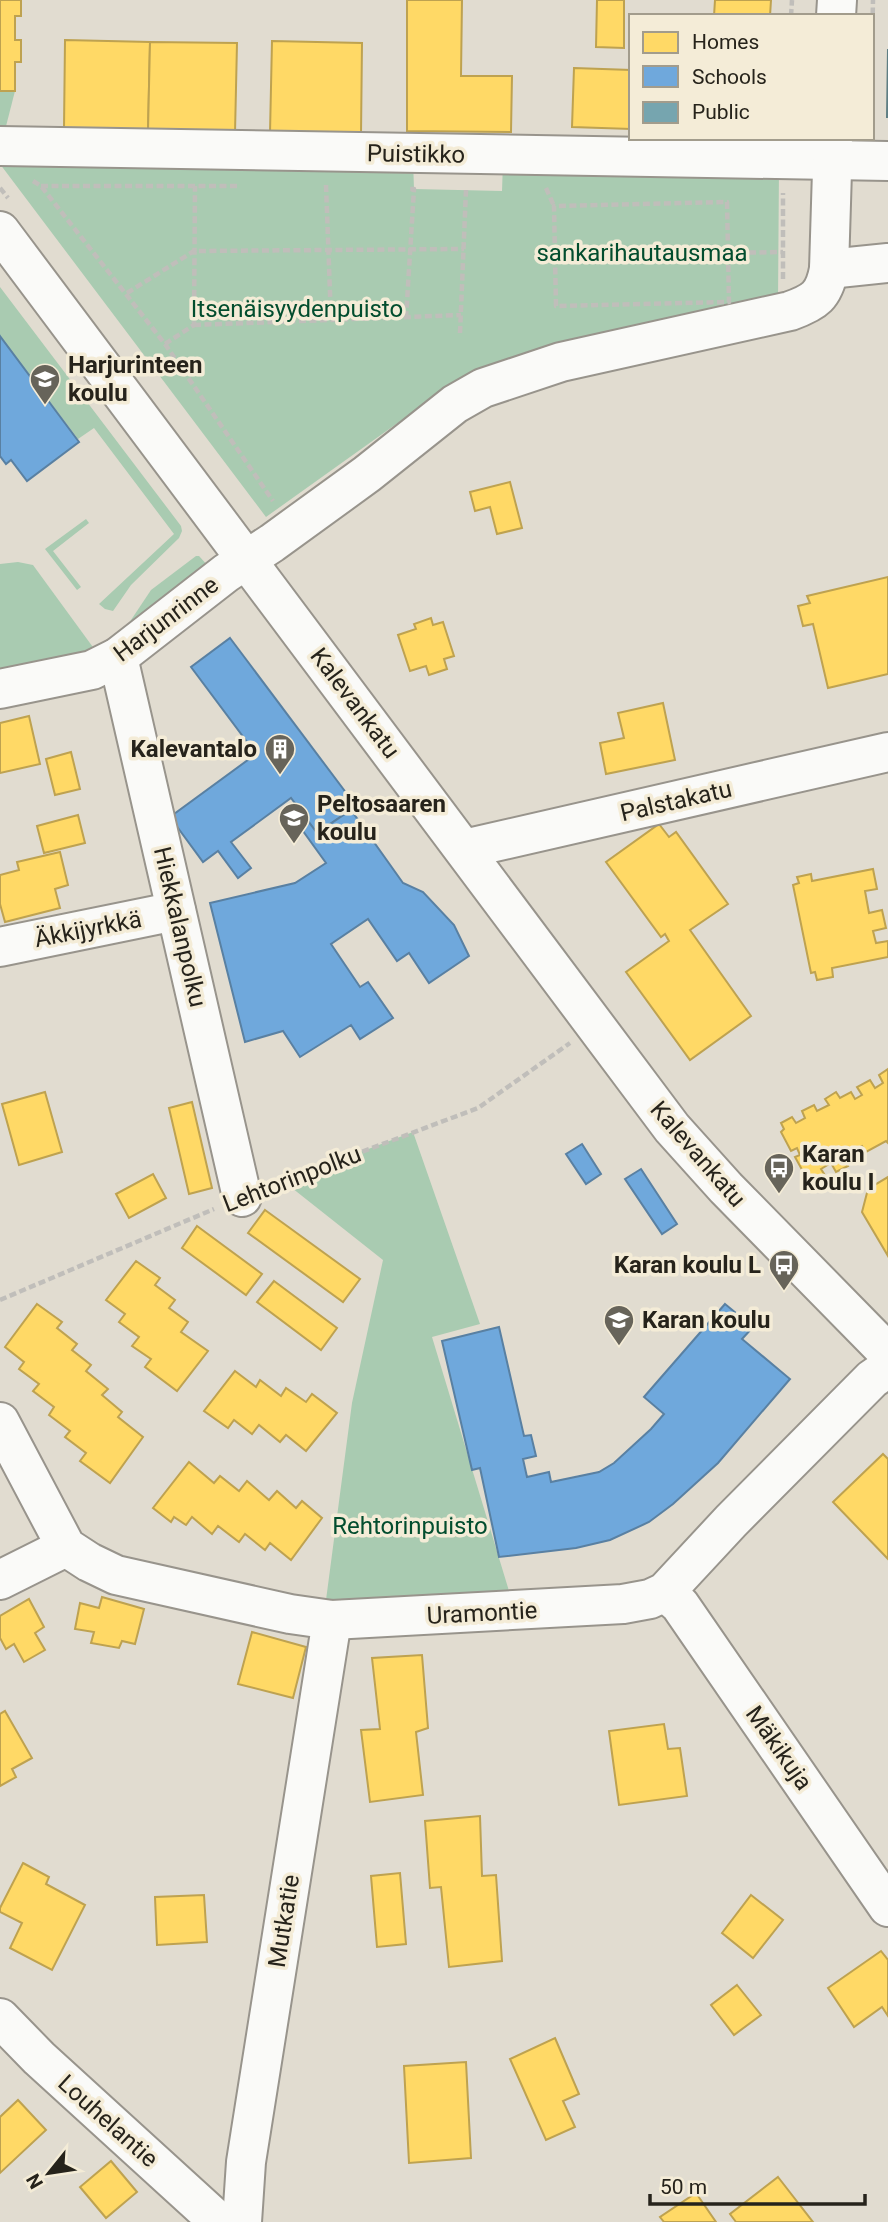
<svg xmlns="http://www.w3.org/2000/svg" width="888" height="2222" font-family="Roboto,sans-serif">
<style>
.green{fill:#a9cbb1}
.homes{fill:#ffd966;stroke:#bea250;stroke-width:2}
.schools{fill:#6fa8dc;stroke:#5980a2;stroke-width:2}
.public{fill:#76a5af;stroke:#5e7e83;stroke-width:2}
.lines{fill:none;stroke-linecap:round;stroke-linejoin:round}
.minor-casing{stroke:#98948c;stroke-width:42}
.path{stroke:#c0beba;stroke-width:4.5;stroke-dasharray:7 3.5;stroke-linecap:butt}
.minor{stroke:#fafaf8;stroke-width:38}
.labels{text-anchor:middle;dominant-baseline:central;stroke-width:7;stroke-linejoin:round;paint-order:stroke}
.street-label{font-size:24px;fill:#26231b;stroke:#f4ecd7}
.park-label{font-size:24px;fill:#024d2e;stroke:#f4ecd7}
.poi-label{font-size:24px;font-weight:bold;fill:#26231b;stroke:#f4ecd7;text-anchor:start}
</style>
<rect width="100%" height="100%" fill="#e1dcd0"/>
<g class="green">
<path d="M0,91H15L4,134H0Z"/>
<path d="M413,160L414,189L502,191L503,162L779,167L778,302L572,341L462,377L266,517L0,164Z"/>
<path d="M0,287L181,526L182,531L179,538L131,585L113,611L105,609L99,604L174,534L94,428L78,439L0,336Z"/>
<path d="M86,519L89,523L53,551L81,587L77,590L45,549Z"/>
<path d="M196,556H199L209,567L125,629L151,590Z"/>
<path d="M18,562L33,565L95,650L0,680V564Z"/>
<path d="M413,1132L480,1324L432,1337L509,1591L373,1607L326,1600L352,1403L383,1260L292,1188V1178Z"/>
</g>
<g class="homes">
<path d="M0,0H21V16H15V40H21V62H15V91H0Z"/>
<path d="M407,0H462L461,76H512L511,132L407,131Z"/>
<path d="M597,0H624V48L596,47Z"/>
<path d="M715,0H771L770,16H714Z"/>
<path d="M65,40L150,42L148,131L64,129Z"/>
<path d="M272,41L362,43L361,135L270,133Z"/>
<path d="M150,42L237,43L235,133L148,131Z"/>
<path d="M574,68L631,70V129L572,127Z"/>
<path d="M510,482L522,528L497,534L490,507L475,511L470,492Z"/>
<path d="M888,577V674L828,688L813,624L803,626L798,606L810,603L807,596Z"/>
<path d="M431,618L433,625L443,622L454,656L444,659L447,669L429,675L426,666L410,671L398,635L416,629L414,624Z"/>
<path d="M663,703L675,760L606,774L600,743L624,738L618,713Z"/>
<path d="M29,716L40,764L0,773V723Z"/>
<path d="M71,752L80,789L55,795L46,759Z"/>
<path d="M78,815L85,843L44,853L37,826Z"/>
<path d="M659,824L669,837L676,832L728,904L690,930L751,1016L690,1060L626,972L669,941L665,934L661,937L606,862Z"/>
<path d="M60,852L68,885L55,889L60,908L5,922L0,904V875L19,870L17,862Z"/>
<path d="M873,869L877,889L865,891L869,913L882,910L886,928L873,931L876,943L888,941V957L832,968L833,977L817,980L815,972L811,973L793,885L799,883L797,877L811,874L812,881Z"/>
<path d="M888,1069V1143L886,1141L866,1152L862,1146L843,1157L848,1166L836,1172L831,1163L821,1169L826,1177L814,1184L810,1175L806,1177L795,1157L800,1155L797,1148L791,1151L781,1132L784,1129L781,1123L792,1117L796,1123L805,1118L802,1111L814,1105L817,1111L829,1105L825,1099L836,1092L840,1098L851,1092L855,1099L862,1095L857,1087L870,1080L875,1088L883,1083L879,1075Z"/>
<path d="M45,1092L62,1152L19,1165L2,1104Z"/>
<path d="M192,1102L212,1188L189,1194L169,1108Z"/>
<path d="M153,1174L166,1198L129,1218L116,1194Z"/>
<path d="M888,1177V1256L862,1212L868,1189Z"/>
<path d="M265,1210L360,1279L343,1302L248,1233Z"/>
<path d="M197,1226L262,1274L246,1295L182,1248Z"/>
<path d="M136,1261L160,1278L155,1285L175,1300L169,1308L188,1322L181,1332L208,1351L177,1391L145,1367L151,1359L132,1346L139,1337L119,1322L125,1314L106,1300Z"/>
<path d="M274,1281L337,1328L321,1350L257,1302Z"/>
<path d="M37,1304L62,1322L57,1328L77,1344L72,1350L91,1365L86,1371L108,1389L102,1395L122,1412L118,1417L143,1437L110,1483L80,1461L86,1453L65,1437L70,1431L49,1415L54,1407L33,1391L39,1384L19,1369L24,1362L5,1347Z"/>
<path d="M235,1371L256,1387L260,1380L281,1396L286,1388L306,1402L312,1394L337,1413L306,1451L286,1435L280,1442L259,1425L252,1434L234,1420L228,1428L204,1411Z"/>
<path d="M883,1454L888,1459V1559L833,1502Z"/>
<path d="M189,1462L214,1483L220,1476L239,1491L247,1481L269,1500L277,1491L296,1508L302,1501L322,1518L291,1560L270,1543L265,1550L245,1534L239,1542L218,1526L212,1534L192,1517L186,1525L174,1517L171,1522L153,1508Z"/>
<path d="M102,1597L144,1609L135,1644L122,1641L119,1648L91,1643L94,1632L75,1629L80,1603L99,1608Z"/>
<path d="M29,1599L44,1627L35,1633L45,1650L24,1662L14,1644L6,1649L0,1638V1616Z"/>
<path d="M252,1632L306,1647L293,1698L238,1684Z"/>
<path d="M422,1655L428,1728L416,1732L423,1795L370,1802L361,1730L380,1729L372,1658Z"/>
<path d="M5,1711L32,1758L12,1769L16,1777L0,1786V1714Z"/>
<path d="M664,1724L668,1749L680,1748L687,1796L619,1805L609,1731Z"/>
<path d="M480,1816L482,1876L496,1875L502,1961L449,1967L441,1887L430,1888L425,1821Z"/>
<path d="M23,1863L49,1877L46,1884L85,1905L52,1970L10,1948L22,1923L0,1912V1908Z"/>
<path d="M400,1873L406,1944L377,1947L371,1876Z"/>
<path d="M204,1895L207,1942L157,1945L155,1897Z"/>
<path d="M751,1895L783,1920L753,1958L722,1933Z"/>
<path d="M881,1951L888,1960V2016L882,2007L854,2027L828,1988Z"/>
<path d="M737,1985L761,2015L734,2035L711,2005Z"/>
<path d="M555,2038L579,2094L563,2101L575,2127L546,2140L510,2059Z"/>
<path d="M466,2062L471,2158L409,2163L404,2066Z"/>
<path d="M18,2100L46,2130L0,2173V2117Z"/>
<path d="M111,2161L137,2192L106,2218L80,2187Z"/>
<path d="M778,2177L813,2222H736L730,2214Z"/>
<path d="M696,2193L716,2222H664L660,2217Z"/>
</g>
<g class="schools">
<path d="M0,336L79,442L27,481L11,460L6,464L0,456Z"/>
<path d="M230,638L356,806L317,833L291,798L231,842L251,868L238,878L218,851L203,862L170,817L256,754L191,667Z"/>
<path d="M298,808L317,833L351,810L403,883L423,892L454,925L469,956L429,983L409,953L397,961L368,919L331,944L360,987L368,982L393,1018L360,1039L351,1025L300,1057L283,1031L245,1042L210,903L295,883L326,863L290,813Z"/>
<path d="M582,1144L601,1174L586,1184L566,1154Z"/>
<path d="M641,1169L677,1224L662,1234L625,1179Z"/>
<path d="M725,1304L753,1327L742,1339L790,1379L718,1463L673,1504L649,1522L610,1540L576,1548L499,1557L480,1468L472,1470L442,1341L499,1327L524,1436L531,1435L536,1456L523,1459L527,1477L549,1472L551,1482L599,1472L614,1463L651,1429L664,1414L644,1397Z"/>
</g>
<path class="public" d="M888,49V117H887Z"/>
<g class="lines">
<g class="minor-casing">
<g id="minor">
<path d="M836,16L837,0"/>
<path d="M0,146L888,161"/>
<path d="M0,231L672,1128L726,1188L888,1353"/>
<path d="M829,269L888,263"/>
<path d="M118,657L242,1197"/>
<path d="M0,689L92,670L118,657L226,573L272,543L367,474L455,404L483,388L561,362L790,311C815,302 824,296 829,269L833,138"/>
<path d="M464,849L888,752"/>
<path d="M0,947L176,911"/>
<path d="M0,1422L66,1547L89,1562L116,1575L290,1614L332,1620L623,1604L650,1599L665,1592L731,1521L872,1379L888,1368"/>
<path d="M0,1580L66,1547"/>
<path d="M665,1592L680,1605L888,1907"/>
<path d="M0,2018L39,2058L219,2222"/>
<path d="M242,2222L246,2162L332,1620"/>
</g>
</g>
<g class="path">
<path d="M791,16L792,0"/>
<path d="M872,46L873,0"/>
<path d="M33,181L41,186L165,344L273,501"/>
<path d="M326,185L331,320"/>
<path d="M41,186H240"/>
<path d="M0,188L8,198"/>
<path d="M546,188L554,206"/>
<path d="M727,202L729,302L556,306L554,206Z"/>
<path d="M728,253L783,252"/>
<path d="M783,279V193"/>
<path d="M127,293L194,251L464,249"/>
<path d="M406,318L414,189H409"/>
<path d="M194,325L461,315"/>
<path d="M460,333L466,190"/>
<path d="M165,344L194,325L195,186"/>
<path d="M274,1185L478,1108L570,1043"/>
<path d="M0,1300L214,1209"/>
</g>
<use href="#minor" class="minor"/>
</g>
<defs>
<g id="school-pin" transform="scale(1.575)"><path d="M0 17L-7.5 6A9.5 9.5 0 1 1 7.5 6Z" fill="#67645a" stroke="#f4ecd7"/><path d="M0-5L7-2L0 1L-7-2ZM-4 1L0 2.5L4 1V4Q0 6-4 4Z" fill="#fff"/></g>
<g id="building-pin" transform="scale(1.575)"><path d="M0 17L-7.5 6A9.5 9.5 0 1 1 7.5 6Z" fill="#67645a" stroke="#f4ecd7"/><path d="M-4-6H4V6H1V3H-1V6H-4ZM-2.5-4.3h1.7v1.8h-1.7ZM.8-4.3h1.7v1.8H.8ZM-2.5-1h1.7V.8h-1.7ZM.8-1h1.7V.8H.8Z" fill="#fff"/></g>
<g id="bus-pin" transform="scale(1.575)"><path d="M0 17L-7.5 6A9.5 9.5 0 1 1 7.5 6Z" fill="#67645a" stroke="#f4ecd7"/><path d="M-5-6H5V4H4V6H2V4H-2V6H-4V4H-5ZM-3.5-4V0h7V-4ZM-3.5 1.2v1.5H-2V1.2ZM2 1.2v1.5H3.5V1.2Z" fill="#fff"/></g>
</defs>
<g fill-rule="evenodd">
<use href="#school-pin" x="45" y="379"/>
<use href="#building-pin" x="280" y="749"/>
<use href="#school-pin" x="294" y="818"/>
<use href="#bus-pin" x="779" y="1168"/>
<use href="#bus-pin" x="784" y="1265"/>
<use href="#school-pin" x="619" y="1320"/>
</g>
<g class="labels">
<g class="street-label">
<text transform="translate(416 154) rotate(1)">Puistikko</text>
<text transform="translate(166 619) rotate(-37)">Harjunrinne</text>
<text transform="translate(355 703) rotate(53)">Kalevankatu</text>
<text transform="translate(676 801) rotate(-13)">Palstakatu</text>
<text transform="translate(180 927) rotate(77)">Hiekkalanpolku</text>
<text transform="translate(88 929) rotate(-11)">Äkkijyrkkä</text>
<text transform="translate(698 1154) rotate(49)">Kalevankatu</text>
<text transform="translate(292 1179) rotate(-21)">Lehtorinpolku</text>
<text transform="translate(482 1613) rotate(-3)">Uramontie</text>
<text transform="translate(779 1748) rotate(55)">Mäkikuja</text>
<text transform="translate(284 1921) rotate(-81)">Mutkatie</text>
<text transform="translate(108 2121) rotate(42)">Louhelantie</text>
</g>
<g class="park-label">
<text x="642" y="253">sankarihautausmaa</text>
<text x="297" y="309">Itsenäisyydenpuisto</text>
<text x="410" y="1526">Rehtorinpuisto</text>
</g>
<g class="poi-label">
<text x="68" y="365">Harjurinteen<tspan x="68" dy="28">koulu</tspan></text>
<text x="257" y="749" text-anchor="end">Kalevantalo</text>
<text x="317" y="804">Peltosaaren<tspan x="317" dy="28">koulu</tspan></text>
<text x="802" y="1154">Karan<tspan x="802" dy="28">koulu I</tspan></text>
<text x="761" y="1265" text-anchor="end">Karan koulu L</text>
<text x="642" y="1320">Karan koulu</text>
</g>
</g>
<rect x="629" y="14" width="245" height="126" fill="#f4ecd7" stroke="#a29c8c" stroke-width="2"/>
<rect x="643" y="32" width="35" height="21" fill="#ffd966" stroke="#a29c8c" stroke-width="2"/>
<text x="692" y="49" font-size="21" fill="#26231b">Homes</text>
<rect x="643" y="66" width="35" height="21" fill="#6fa8dc" stroke="#a29c8c" stroke-width="2"/>
<text x="692" y="84" font-size="21" fill="#26231b">Schools</text>
<rect x="643" y="102" width="35" height="21" fill="#76a5af" stroke="#a29c8c" stroke-width="2"/>
<text x="692" y="119" font-size="21" fill="#26231b">Public</text>
<g transform="translate(49 2173) rotate(240)" stroke="#f4ecd7" stroke-width="5" paint-order="stroke">
<path d="M0-5L12 26L0 18L-12 26Z" fill="#26231b"/>
<text y="-10" font-size="19" font-weight="bold" text-anchor="middle" fill="#26231b">N</text>
</g>
<path d="M650 2194v10h215v-10" fill="none" stroke="#26231b" stroke-width="3.5"/>
<text x="660" y="2194" font-size="21" fill="#26231b" stroke="#f4ecd7" stroke-width="5" paint-order="stroke">50 m</text>
</svg>
